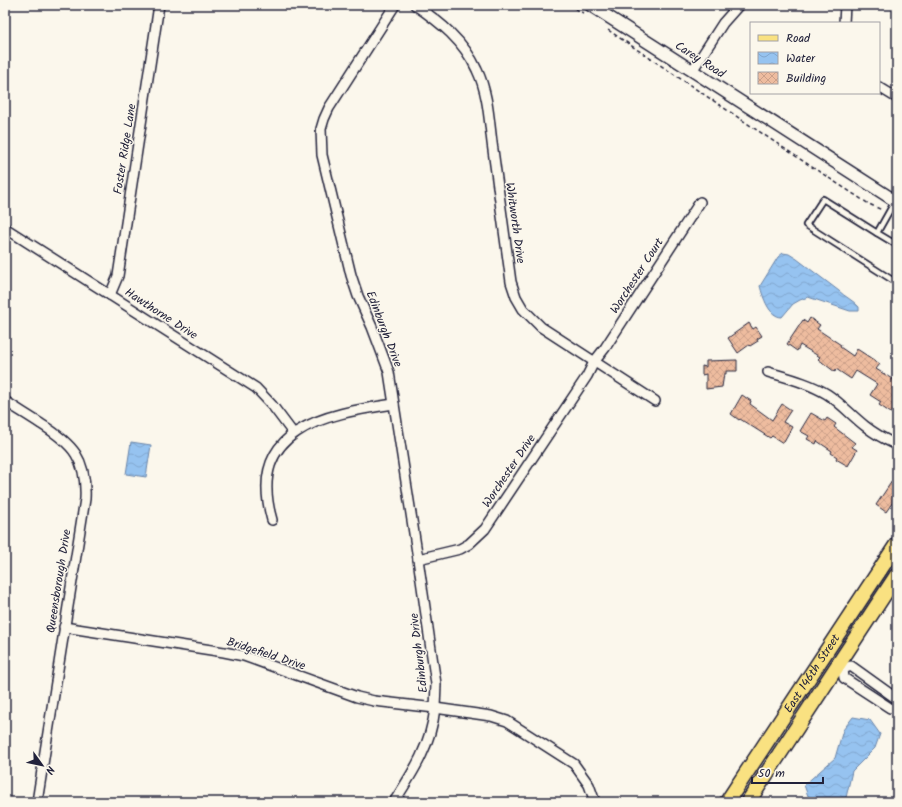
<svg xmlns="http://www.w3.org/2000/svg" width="902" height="807" font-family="Kalam,sans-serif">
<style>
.water{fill:url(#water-waves);stroke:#6883a8}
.building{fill:url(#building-cross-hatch);stroke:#22223b}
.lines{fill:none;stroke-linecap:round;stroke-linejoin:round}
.service-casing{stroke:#22223b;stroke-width:8}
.minor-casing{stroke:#22223b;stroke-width:12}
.tertiary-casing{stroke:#22223b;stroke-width:14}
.primary-casing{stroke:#22223b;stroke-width:17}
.path{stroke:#22223b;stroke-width:1.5;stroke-dasharray:4 3;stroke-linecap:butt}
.service{stroke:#fbf7ec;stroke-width:4.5}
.minor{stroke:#fbf7ec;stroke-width:9}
.tertiary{stroke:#fbf7ec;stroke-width:11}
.primary{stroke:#f9e181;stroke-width:14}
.labels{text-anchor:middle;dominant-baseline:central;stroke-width:3;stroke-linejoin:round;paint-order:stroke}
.street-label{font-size:12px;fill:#22223b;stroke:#fbf7ec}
</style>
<defs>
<pattern id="water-waves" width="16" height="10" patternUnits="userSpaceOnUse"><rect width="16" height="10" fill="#96c3f0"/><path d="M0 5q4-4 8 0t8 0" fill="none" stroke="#81a7cf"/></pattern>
<pattern id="building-cross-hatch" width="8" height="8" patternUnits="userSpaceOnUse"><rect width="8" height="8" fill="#eebc9f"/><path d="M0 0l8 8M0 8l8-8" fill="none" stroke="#cca18a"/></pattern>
</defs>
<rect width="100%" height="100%" fill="#fbf7ec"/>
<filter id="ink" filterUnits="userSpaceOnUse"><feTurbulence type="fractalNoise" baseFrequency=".025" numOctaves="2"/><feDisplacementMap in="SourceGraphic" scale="8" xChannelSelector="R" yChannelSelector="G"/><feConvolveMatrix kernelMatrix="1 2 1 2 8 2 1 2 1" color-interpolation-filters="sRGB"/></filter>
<g filter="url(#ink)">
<g class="water">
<path d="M783,253L789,254L797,259L839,291C845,297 853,300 859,307V311H850L808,297L800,300L793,304L782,317C769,317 763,297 760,286L778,257Z"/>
<path d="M131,442L151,445L146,477L126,474Z"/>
<path d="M853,717L870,720L880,734L875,748L852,771L845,802H815L808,796L804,785L835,758L843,730Z"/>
</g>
<g class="building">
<path d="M810,318L820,325L817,329L841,345L840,347L853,356L857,349L880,364L876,369L897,382V417L879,405L881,402L870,395L877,384L856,371L851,379L836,369L835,372L818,359L820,357L800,345L797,351L787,344L803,320L807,323Z"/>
<path d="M749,323L753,329L756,327L762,336L757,339L758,341L750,346L749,345L738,353L728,338Z"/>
<path d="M737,360V371H726V374H724L722,387L706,389V374L702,375V366L706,367V361Z"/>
<path d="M742,395L751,401L750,404L772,420L782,404L791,410L783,422L792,427L783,443L772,436L770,438L740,419L739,420L731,414Z"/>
<path d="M811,413L825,421L827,418L836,424L834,427L855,443L852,447L857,450L848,466L836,459L837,457L831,453L832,451L817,441L816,444L807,439L809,436L800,431Z"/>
<path d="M892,481L897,484V496L886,512L876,505Z"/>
</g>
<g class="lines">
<g class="service-casing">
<g id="service">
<path d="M895,201L877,233L897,245"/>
<path d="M877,233L823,199L806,225L897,283"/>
</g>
</g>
<g class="minor-casing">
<g id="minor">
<path d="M415,5C440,22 464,41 477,70C489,95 489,123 493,150C499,194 505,238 511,282L516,297L523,309L541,327L655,401"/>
<path d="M844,23L845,5"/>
<path d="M692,71L723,23L739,5"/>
<path d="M879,87L897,98"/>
<path d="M5,228L256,388L272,405L293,433"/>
<path d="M110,295L118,276L159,5"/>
<path d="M768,372C788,378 809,383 827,394C841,403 852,416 865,426C875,434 886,440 897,445"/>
<path d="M5,401C17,409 29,416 41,424C73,444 87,459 85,499L37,802"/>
<path d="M272,520C246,429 324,414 394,404"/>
<path d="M418,559L460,549L469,544L485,529L587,376L594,362L605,348L700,202"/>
<path d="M64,627L224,652L244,656L357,697L374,701L435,708L436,684L418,559L389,372L372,327L358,296L351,275L322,155L321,129L324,119L329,108L395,5"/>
<path d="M843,669L844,678L890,708L897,707"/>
<path d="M843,669L851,666L897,699"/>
<path d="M394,802C414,771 431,745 435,708L491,716L507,721L574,764L589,785L595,802"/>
</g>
</g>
<g class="tertiary-casing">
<path id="tertiary" d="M590,5L897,202"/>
</g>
<g class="primary-casing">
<g id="primary">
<path id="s1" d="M727,802L897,544"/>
<path d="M748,802L897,575"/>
</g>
</g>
<g class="path">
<path d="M569,5L583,13"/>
<path d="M608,30L812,167L869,204L882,210"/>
<path d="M893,533L897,527"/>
</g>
<use href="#service" class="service"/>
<use href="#minor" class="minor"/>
<use href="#tertiary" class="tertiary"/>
<use href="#primary" class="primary"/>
</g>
</g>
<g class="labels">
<g class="street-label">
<text transform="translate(700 60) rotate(33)">Carey Road</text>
<text transform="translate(125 149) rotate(-81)">Foster Ridge Lane</text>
<text transform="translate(515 223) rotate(82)">Whitworth Drive</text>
<text transform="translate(637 276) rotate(-57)">Worchester Court</text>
<text transform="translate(161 314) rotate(33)">Hawthorne Drive</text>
<text transform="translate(384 329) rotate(69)">Edinburgh Drive</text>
<text transform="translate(509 471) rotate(-56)">Worchester Drive</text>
<text transform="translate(59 581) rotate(-81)">Queensborough Drive</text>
<text transform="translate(419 653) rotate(-97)">Edinburgh Drive</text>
<text transform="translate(266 654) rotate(18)">Bridgefield Drive</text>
<text stroke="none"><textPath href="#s1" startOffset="154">East 146th Street</textPath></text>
</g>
</g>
<rect width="902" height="807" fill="none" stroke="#fbf7ec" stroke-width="20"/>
<rect x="10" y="10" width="882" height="787" fill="none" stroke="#22223b" stroke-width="1.5" filter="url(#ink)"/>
<rect x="750" y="22" width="130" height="72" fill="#fbf7ec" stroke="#a4a2a5"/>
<rect x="758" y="35" width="20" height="6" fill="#f9e181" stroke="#a4a2a5"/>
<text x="786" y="42" font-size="12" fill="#22223b">Road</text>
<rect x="758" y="52" width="20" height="12" fill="url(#water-waves)" stroke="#a4a2a5"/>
<text x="786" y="62" font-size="12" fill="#22223b">Water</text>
<rect x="758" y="72" width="20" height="12" fill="url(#building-cross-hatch)" stroke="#a4a2a5"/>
<text x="786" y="82" font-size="12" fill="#22223b">Building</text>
<g transform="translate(42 765) rotate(123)" stroke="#fbf7ec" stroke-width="3" paint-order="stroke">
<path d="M0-3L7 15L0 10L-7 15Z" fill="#22223b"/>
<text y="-6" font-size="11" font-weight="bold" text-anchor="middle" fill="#22223b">N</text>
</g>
<path d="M752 777v6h71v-6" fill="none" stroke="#22223b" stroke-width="2"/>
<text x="758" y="777" font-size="12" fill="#22223b" stroke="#fbf7ec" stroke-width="3" paint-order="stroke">50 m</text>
</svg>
